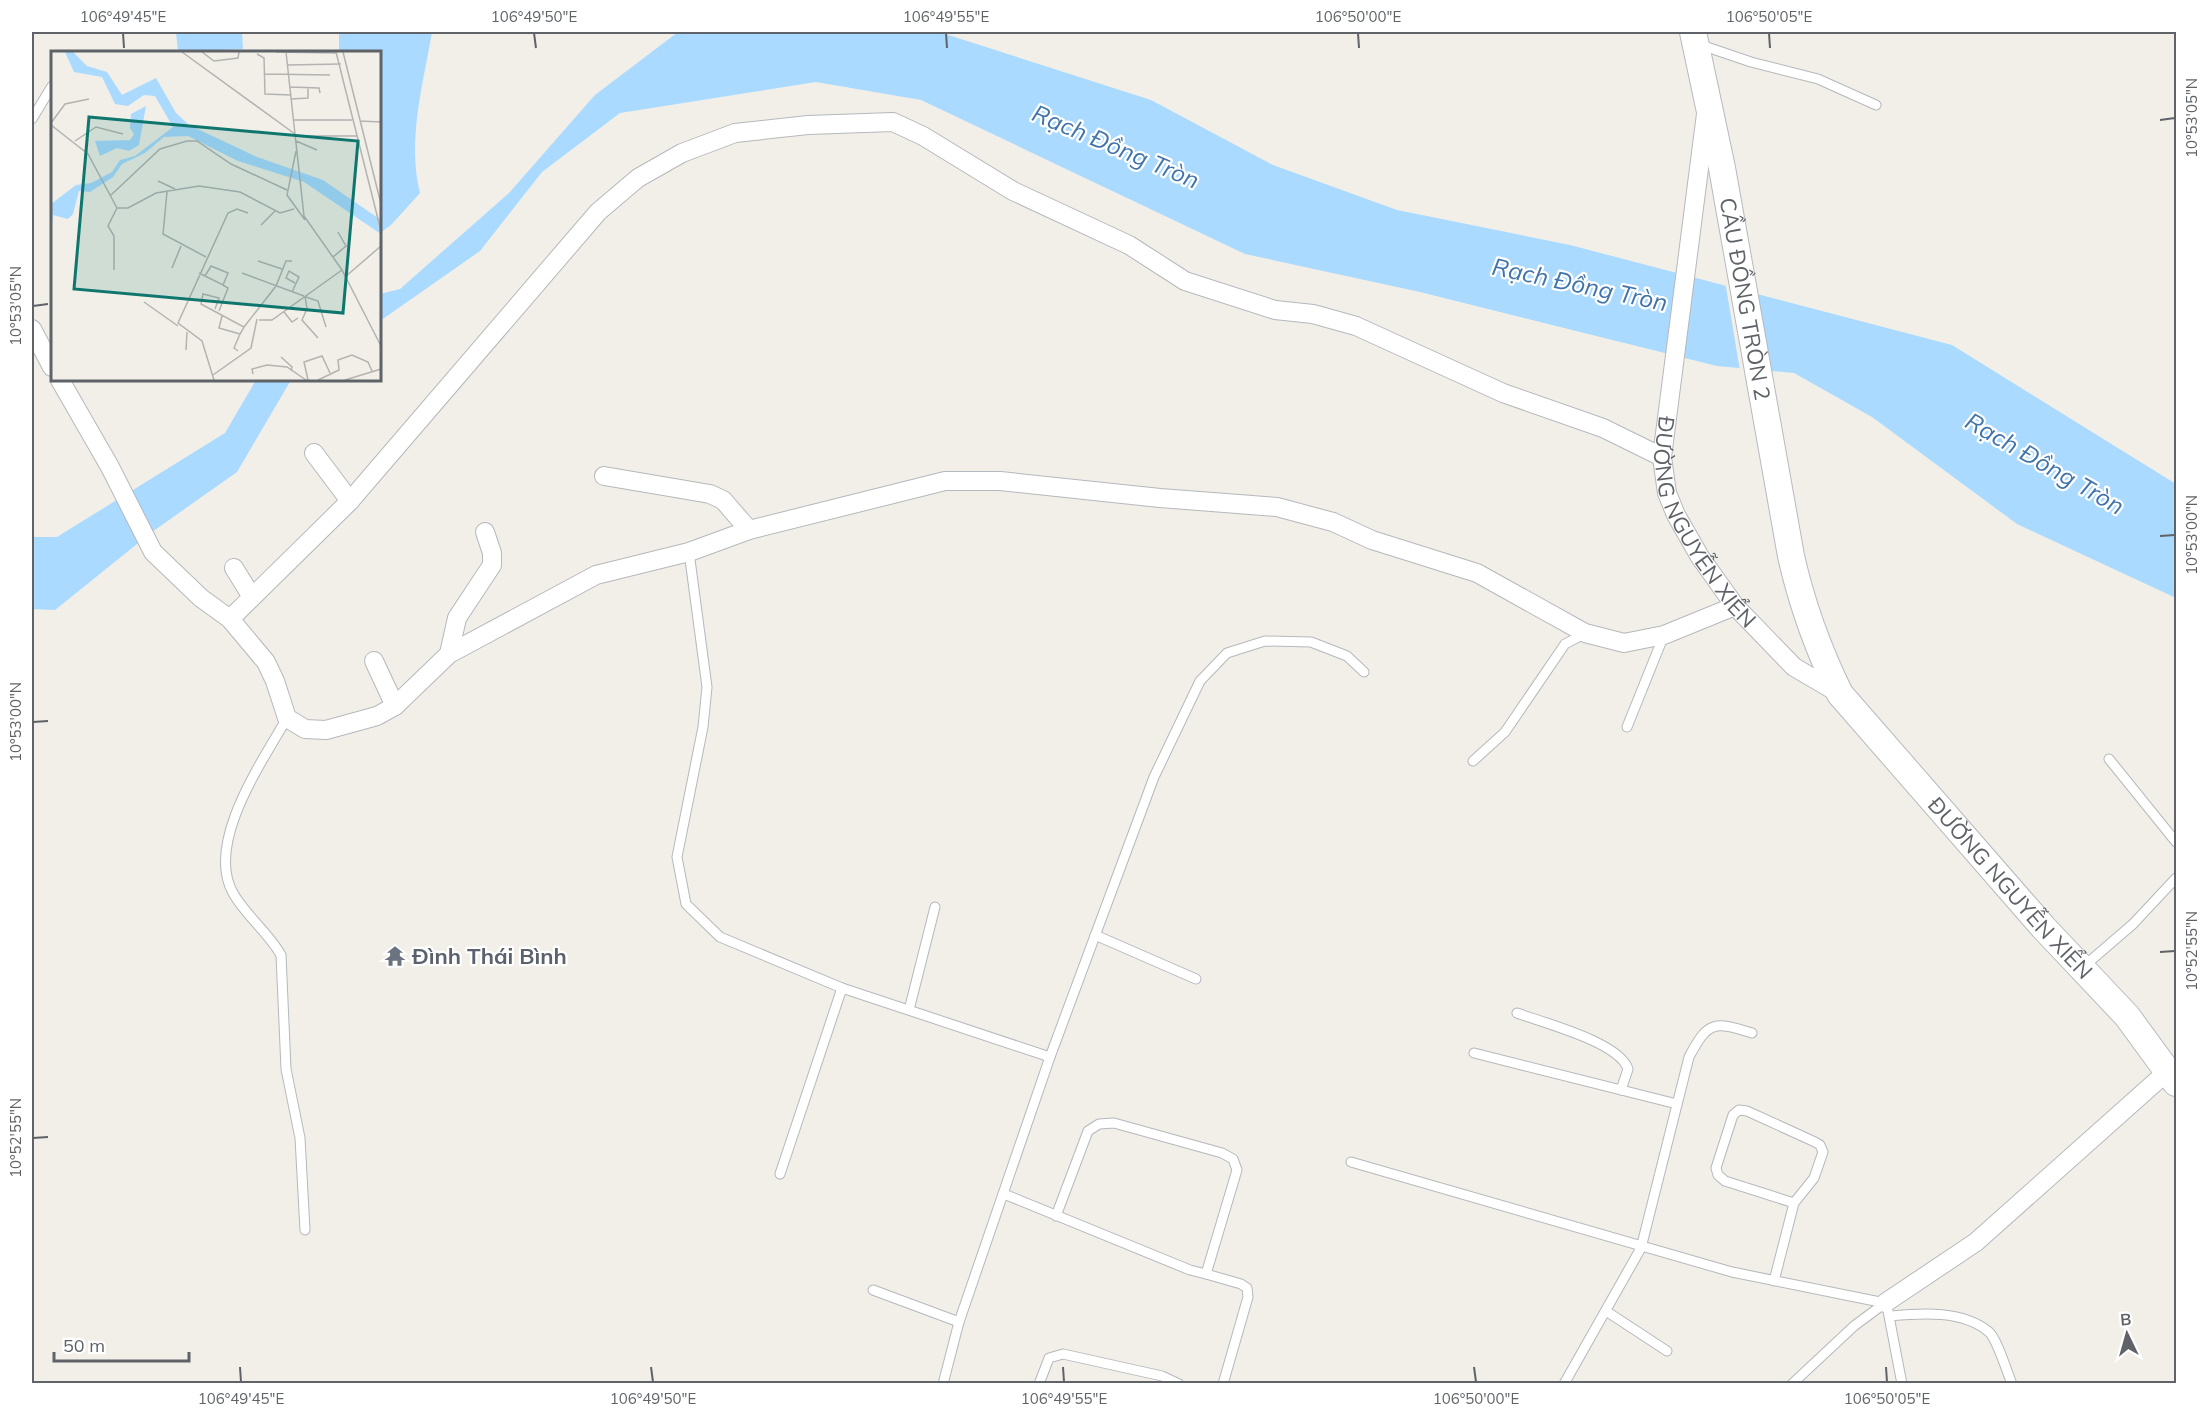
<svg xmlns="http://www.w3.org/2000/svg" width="2208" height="1415" font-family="Mulish,sans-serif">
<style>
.water{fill:#aadaff}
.pier{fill:#f1efe8}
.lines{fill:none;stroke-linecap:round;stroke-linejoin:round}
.lane-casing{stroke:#b5b8bc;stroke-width:11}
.street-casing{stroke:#b5b8bc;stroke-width:20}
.secondary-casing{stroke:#b6babf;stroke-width:28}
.lane{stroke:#fff;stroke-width:9}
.street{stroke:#fff;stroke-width:18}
.secondary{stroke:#fff;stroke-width:26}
.ticks{fill:none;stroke:#5f6368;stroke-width:2}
.labels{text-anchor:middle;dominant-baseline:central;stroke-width:4.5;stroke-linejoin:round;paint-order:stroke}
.street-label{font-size:22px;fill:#5f6368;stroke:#fff}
.worship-label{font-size:22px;font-weight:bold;fill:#5b616d;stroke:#fff;text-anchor:start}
.water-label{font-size:24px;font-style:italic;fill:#4174aa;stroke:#fff}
.inset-road{fill:none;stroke:#b3b3b1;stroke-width:1.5}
.view{fill:#0f766e;fill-opacity:0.15;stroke:#0f766e;stroke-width:3}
.inset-edge{fill:none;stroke:#5f6368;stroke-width:3}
.neatline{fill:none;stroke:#5f6368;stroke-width:2}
.ticks-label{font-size:15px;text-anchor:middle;fill:#5f6368}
</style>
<rect width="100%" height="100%" fill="#f1efe8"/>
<g class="water">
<path d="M176,32H242L243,49L178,52Z"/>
<path d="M339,32H432C423,84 407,140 420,193L391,225L380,233V52H339Z"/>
<path d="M678,32H939L1151,100L1273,165L1397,210L1570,245L1952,345L2176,484V598L2017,524L1872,417L1794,373L1717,366L1420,292L1245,254L921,100L816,82L620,113L542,172L480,251L380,321V294L400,289L509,193L595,95Z"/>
<path d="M256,380H291L237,472L152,532L55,610L32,609V537H57L225,433Z"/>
</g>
<path class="pier" d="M1725,281L1754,289L1769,374L1740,371Z"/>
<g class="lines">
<g class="lane-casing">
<g id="lane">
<path d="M1698,44L1751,62L1818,79L1876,105"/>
<path d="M32,119L52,86"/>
<path d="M689,552L707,687L703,727L677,857L686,904L720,937L842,988L1050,1057"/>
<path d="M287,718C262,762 205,843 233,893C246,916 268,932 281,955L286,1069L300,1138L305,1230"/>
<path d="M1627,727L1664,635"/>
<path d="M2109,759L2176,842"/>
<path d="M1473,761L1505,732L1565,644L1584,634"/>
<path d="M1095,935L1196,979"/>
<path d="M2083,967L2133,924L2176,878"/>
<path d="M909,1010L935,907"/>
<path d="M1517,1013C1544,1023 1619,1042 1628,1069L1621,1090"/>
<path d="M1474,1053L1677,1104"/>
<path d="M1351,1162L1732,1272L1885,1303"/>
<path d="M780,1174L842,988"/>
<path d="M1004,1194L1190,1270L1206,1274L1237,1170L1233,1159L1222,1153L1114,1123L1099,1124L1088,1131L1056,1216"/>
<path d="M1206,1274L1241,1284L1247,1288L1248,1297L1223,1384"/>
<path d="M1774,1281L1794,1203L1814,1178L1823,1152L1820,1145L1815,1142L1747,1111L1739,1110L1733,1115L1716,1168L1718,1175L1725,1181L1794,1203"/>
<path d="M873,1290L959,1322"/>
<path d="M1606,1311L1667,1351"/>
<path d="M1888,1311L1902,1384"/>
<path d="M1890,1316C1922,1313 1963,1310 1989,1332C1997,1339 2007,1372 2012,1384"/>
<path d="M943,1384L959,1322L1050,1057L1154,777L1200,681L1227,653L1265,641L1311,642L1347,656L1364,672"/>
<path d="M1039,1384L1049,1358L1063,1354L1162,1376L1179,1384"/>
<path d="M1564,1384L1641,1248L1689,1057C1708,1021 1714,1021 1752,1033"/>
<path d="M1792,1384L1854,1326L1885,1303"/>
</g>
</g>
<g class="street-casing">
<g id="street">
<path id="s1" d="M1706,114L1662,457L1667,493L1676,515L1700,557L1735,606L1794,667L1840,694"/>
<path d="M32,329L52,367"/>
<path d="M60,380L110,467L153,552L201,598L230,619L266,662L275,681L287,718L305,729L326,730L377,716L395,706L449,654L596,575L689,552L749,530L945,481H1000L1160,498L1277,507L1333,522L1372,540L1477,573L1585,633L1624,643L1664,635L1735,606"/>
<path d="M314,453L350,501"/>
<path d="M604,476L710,494L723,500L749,530"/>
<path d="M234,568L252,597"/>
<path d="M230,619L350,501L598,212L638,178L682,153L735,133L808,125L893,122L923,136L1013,191L1129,245L1185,281L1275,310L1313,314L1356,326L1503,393L1603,428L1662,457"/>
<path d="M449,654L457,618L492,565V553L485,532"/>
<path d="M374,661L395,706"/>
<path d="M1885,1303L1976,1242L2169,1070"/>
</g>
</g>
<g class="secondary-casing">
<g id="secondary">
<path id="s2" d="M1693,32L1722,168L1791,556C1802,605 1818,649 1840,694L2043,927L2127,1016L2176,1083"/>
</g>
</g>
<use href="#lane" class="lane"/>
<use href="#street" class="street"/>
<use href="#secondary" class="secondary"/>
</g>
<path class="ticks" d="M123,33L124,48M534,33L536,48M946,33L947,48M1358,33L1359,48M1769,33L1770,48M2160,120L2175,118M33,306L48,304M2160,536L2175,535M33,722L48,721M2160,952L2175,951M33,1138L48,1137M240,1367L241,1382M651,1367L653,1382M1063,1367L1064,1382M1474,1367L1476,1382M1886,1367L1887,1382"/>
<defs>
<g id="temple-bare" transform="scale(1.62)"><path d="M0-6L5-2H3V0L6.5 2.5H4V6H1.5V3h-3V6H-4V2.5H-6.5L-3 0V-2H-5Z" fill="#6b7280" stroke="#fff" stroke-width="2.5" paint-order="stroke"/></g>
</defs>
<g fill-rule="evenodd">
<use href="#temple-bare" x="395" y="956"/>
</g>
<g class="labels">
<g class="street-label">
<text stroke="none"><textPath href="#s2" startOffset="272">CẦU ĐỒNG TRÒN 2</textPath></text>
<text stroke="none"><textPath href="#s1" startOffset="422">ĐƯỜNG NGUYỄN XIỂN</textPath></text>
<text stroke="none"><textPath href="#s2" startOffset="938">ĐƯỜNG NGUYỄN XIỂN</textPath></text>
</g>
<g class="worship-label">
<text x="412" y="956">Đình Thái Bình</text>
</g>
<g class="water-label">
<text transform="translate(1116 146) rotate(23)">Rạch Đồng Tròn</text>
<text transform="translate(1580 284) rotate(12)">Rạch Đồng Tròn</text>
<text transform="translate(2045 463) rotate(30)">Rạch Đồng Tròn</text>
</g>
</g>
<g transform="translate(51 51)">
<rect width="330" height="330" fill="#f1efe8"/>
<path d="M14,1H22L36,15L56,21L71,44L105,27L125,62L138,74L206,106L272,129L330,169V183L253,131L187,110L137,85L113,86L94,102L71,113L62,126L39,141L28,140L22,163L17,168L2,164L0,181V153L25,134L40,132L61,121L69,109L84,105L122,76L104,45L93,44L77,55L64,53L51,26L23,21ZM95,55L88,94L78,100L66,97L49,105L44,90L79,89L83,83L79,77L80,63Z" fill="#aadaff"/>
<path class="inset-road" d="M131,1L244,83M151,1L163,10L187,7L188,1M225,1L286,2M235,1L253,165L291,219L330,295M285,1L330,180M292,1L330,153M206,3L213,7L214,43L240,44M236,14L290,13M214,23L279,24M239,36L268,37L269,42M240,48L257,47V37M242,69H301M309,70L330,71M0,72L14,53L38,48M0,74L37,103L66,157M244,85H306M24,90L45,76L72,83M245,90L266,99M245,100L236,144L254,169M107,130L124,138M116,141L112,183L155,206M60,144L109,98L136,90H146L180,113L236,139M66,157H77L105,142L148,135L189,141L229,162L243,158M210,174L224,160M282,206L295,195L287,181M207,210L231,218M121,217L130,195M63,219V185L57,175L66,157M148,222L172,234L177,222L160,215L154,225M191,222L253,245M294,226L330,195M241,241L248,226L238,220L235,227L244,232M254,245L256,258L251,269L267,287M255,246L267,250L275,276M93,251L127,275M164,258L168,247L152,243L150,253L193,276L189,283L168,277L171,265M168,260L177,237L172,234M233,261L241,271L247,267M208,269H221L291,219M193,276L225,235L235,210H241M135,299L136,281M187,300L183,297L189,283M230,306L241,316L240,320M202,323L201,318L216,314L236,316L255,329M162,324L200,297L206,268M163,329L151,290L127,272L177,162L186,158L197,162M257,329L253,311L271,305L279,322M267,329L288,319L287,309L301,304L317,311L321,320M294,329L330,318"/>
<path class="view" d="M38,66L307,90L292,262L23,238Z"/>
<rect width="330" height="330" class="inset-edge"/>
</g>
<rect width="2208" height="1415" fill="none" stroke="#ffffff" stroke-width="66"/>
<g transform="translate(2127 1334) rotate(355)" stroke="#ffffff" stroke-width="4.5" paint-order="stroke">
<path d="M0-4.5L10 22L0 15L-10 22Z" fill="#5f6368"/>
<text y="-9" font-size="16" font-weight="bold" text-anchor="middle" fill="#5f6368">B</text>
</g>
<path d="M54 1352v9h135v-9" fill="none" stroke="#5f6368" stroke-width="3"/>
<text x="63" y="1352" font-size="18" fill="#5f6368" stroke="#ffffff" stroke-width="4.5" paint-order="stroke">50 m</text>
<rect x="33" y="33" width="2142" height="1349" class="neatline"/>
<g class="ticks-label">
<text x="123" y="22">106°49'45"E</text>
<text x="534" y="22">106°49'50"E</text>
<text x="946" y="22">106°49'55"E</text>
<text x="1358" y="22">106°50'00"E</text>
<text x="1769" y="22">106°50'05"E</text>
<text transform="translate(2192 118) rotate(-90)" y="5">10°53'05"N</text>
<text transform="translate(16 306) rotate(-90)" y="5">10°53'05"N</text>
<text transform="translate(2192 535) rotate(-90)" y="5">10°53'00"N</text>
<text transform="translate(16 722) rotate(-90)" y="5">10°53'00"N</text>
<text transform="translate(2192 951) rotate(-90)" y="5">10°52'55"N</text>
<text transform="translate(16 1138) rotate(-90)" y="5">10°52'55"N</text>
<text x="241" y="1404">106°49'45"E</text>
<text x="653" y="1404">106°49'50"E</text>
<text x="1064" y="1404">106°49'55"E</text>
<text x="1476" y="1404">106°50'00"E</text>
<text x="1887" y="1404">106°50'05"E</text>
</g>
</svg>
